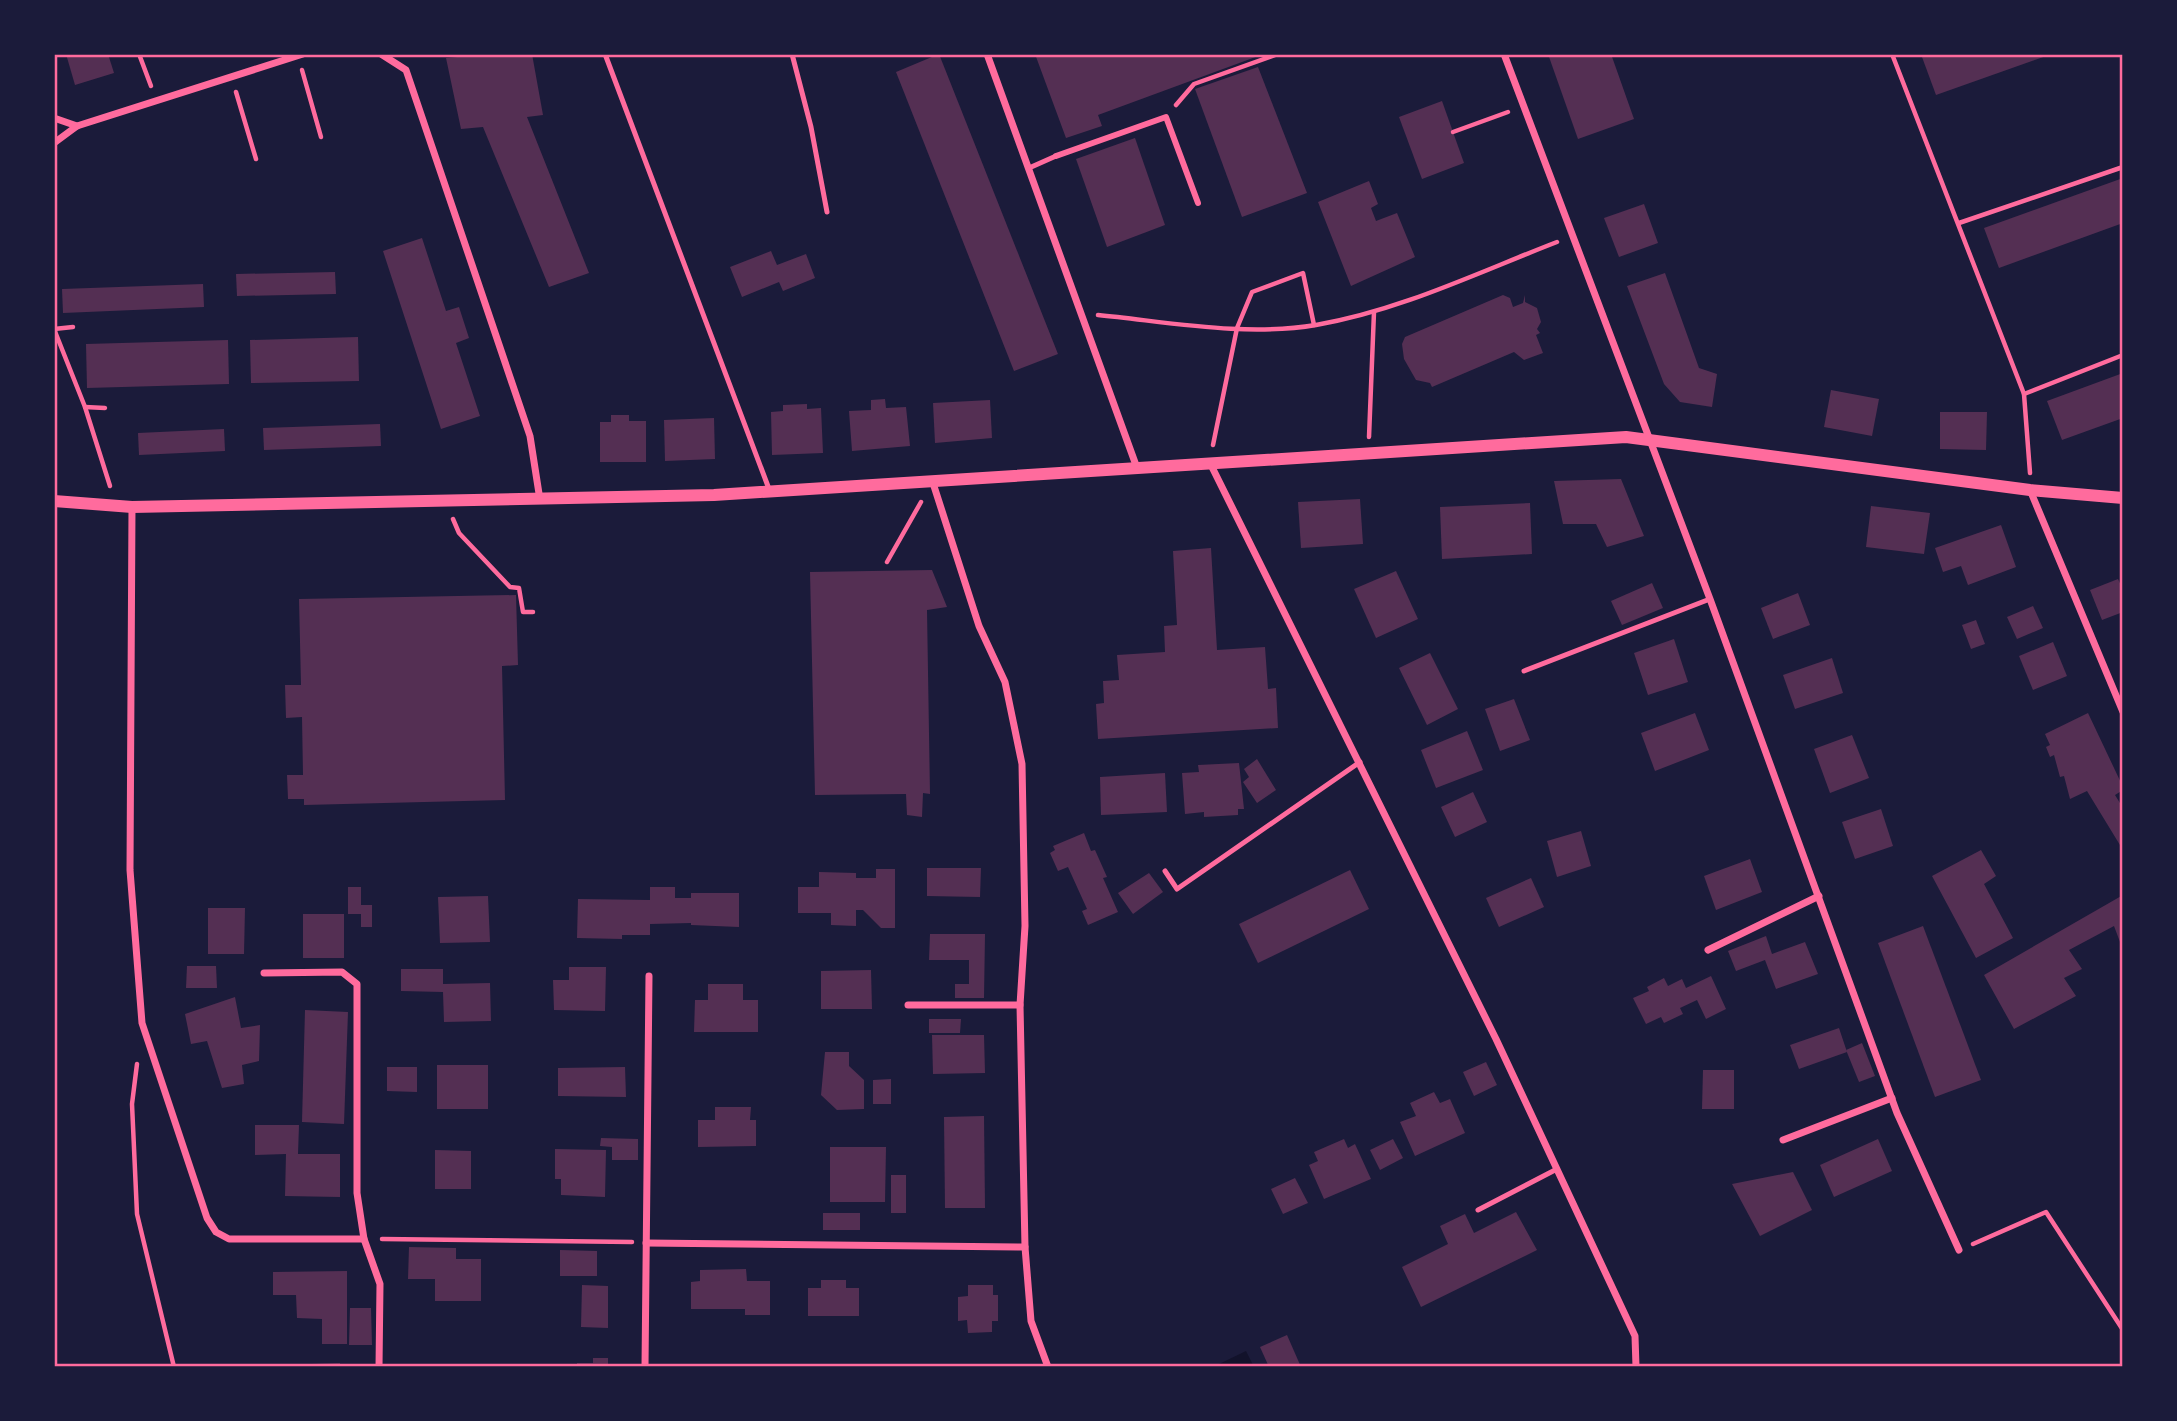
<svg xmlns="http://www.w3.org/2000/svg" width="2177" height="1421" font-family="'Work Sans',sans-serif">
<style>
.water{fill:#12122b}
.building{fill:#542f53}
.lines{fill:none;stroke-linecap:round;stroke-linejoin:round}
.path{stroke:#ff6b9d;stroke-width:4.5}
.service{stroke:#ff6b9d;stroke-width:5}
.pedestrian{stroke:#ff6b9d;stroke-width:6}
.minor{stroke:#ff6b9d;stroke-width:7}
.tertiary{stroke:#ff6b9d;stroke-width:12}
.neatline{fill:none;stroke:#ff6b9d;stroke-width:2.5}
</style>
<rect width="100%" height="100%" fill="#1b1b3a"/>
<path class="water" d="M1246,1351L1253,1365L1248,1367L1215,1366Z"/>
<g class="building">
<path d="M66,54H108L114,73L75,85Z"/>
<path d="M456,54H532L543,115L527,117L589,273L549,287L483,127L461,129L446,58L457,57Z"/>
<path d="M939,54L1058,354L1014,371L896,72Z"/>
<path d="M1035,54H1261V55L1098,115L1102,126L1066,138Z"/>
<path d="M1548,54H1611L1634,119L1578,139Z"/>
<path d="M1929,54H2049V55L1936,95L1922,57Z"/>
<path d="M1258,67L1307,193L1242,217L1195,89Z"/>
<path d="M1442,101L1464,163L1422,179L1399,117Z"/>
<path d="M1135,138L1165,225L1107,247L1076,159Z"/>
<path d="M2123,178V223L1999,268L1984,228Z"/>
<path d="M1369,181L1378,204L1371,208L1376,221L1397,213L1415,257L1351,286L1318,202Z"/>
<path d="M1644,204L1658,243L1619,257L1604,218Z"/>
<path d="M422,238L446,311L459,307L469,338L456,343L480,416L441,429L383,251Z"/>
<path d="M771,251L777,265L806,254L815,278L783,291L779,282L742,297L730,267Z"/>
<path d="M335,272L336,294L237,296L236,274Z"/>
<path d="M1665,273L1699,368L1717,374L1712,407L1680,402L1664,384L1627,286Z"/>
<path d="M203,284L204,307L63,313L62,289Z"/>
<path d="M1503,295L1510,298L1513,307L1523,303L1525,295V302L1537,308L1541,322L1537,329L1540,333L1536,335L1543,353L1524,360L1514,352L1432,387L1430,383L1416,380L1404,359L1402,344L1405,337Z"/>
<path d="M358,337L359,381L251,383L250,340Z"/>
<path d="M228,340L229,384L87,388L86,344Z"/>
<path d="M2123,373V418L2062,440L2047,401Z"/>
<path d="M1831,390L1879,399L1872,436L1824,427Z"/>
<path d="M885,399L886,408L906,407L910,446L852,451L849,411L871,410V400Z"/>
<path d="M990,400L992,438L935,443L933,403Z"/>
<path d="M807,404V409L821,408L823,453L772,455L771,412L783,411V405Z"/>
<path d="M1940,412H1987L1986,450L1940,449Z"/>
<path d="M611,415H629V421H646V462H600V422H611Z"/>
<path d="M714,418L715,459L665,461L664,420Z"/>
<path d="M380,424L381,446L264,450L263,428Z"/>
<path d="M224,429L225,451L139,455L138,433Z"/>
<path d="M1621,479L1644,536L1607,547L1596,524H1563L1554,481Z"/>
<path d="M1360,499L1363,544L1301,548L1298,502Z"/>
<path d="M1530,503L1532,554L1442,559L1440,507Z"/>
<path d="M1871,506L1930,513L1924,554L1866,547Z"/>
<path d="M2001,525L2016,567L1968,585L1961,566L1943,572L1935,548Z"/>
<path d="M1211,548L1217,650L1265,647L1268,689L1276,688L1278,728L1098,739L1096,704L1104,703L1103,681L1119,680L1117,655L1165,652L1164,626L1177,625L1173,551Z"/>
<path d="M932,570L947,607L927,610L930,794L923,793L922,817L907,815L906,794L815,795L810,572Z"/>
<path d="M1396,571L1418,619L1376,638L1354,589Z"/>
<path d="M2118,579L2123,590V612L2102,620L2090,590Z"/>
<path d="M1652,583L1663,608L1622,625L1611,601Z"/>
<path d="M1798,593L1810,625L1773,639L1761,608Z"/>
<path d="M516,595L518,665L502,666L505,800L304,805V799H288L287,775H303L302,717L286,718L285,685H301L299,599Z"/>
<path d="M2033,606L2043,628L2017,639L2007,617Z"/>
<path d="M1976,620L1985,644L1971,649L1962,625Z"/>
<path d="M1674,639L1688,682L1648,695L1634,653Z"/>
<path d="M2053,642L2067,676L2033,690L2019,656Z"/>
<path d="M1430,653L1458,709L1427,725L1399,668Z"/>
<path d="M1832,658L1843,693L1795,709L1783,675Z"/>
<path d="M1514,699L1530,740L1500,751L1485,709Z"/>
<path d="M1695,713L1709,750L1655,771L1641,733Z"/>
<path d="M2088,713L2123,787V790L2115,795L2123,808V850L2087,791L2070,799L2064,776L2060,777L2054,755L2050,757L2046,747L2050,745L2045,734Z"/>
<path d="M1467,731L1483,770L1436,788L1421,750Z"/>
<path d="M1852,735L1869,778L1830,793L1814,749Z"/>
<path d="M1257,759L1276,790L1257,803L1243,782L1249,777L1244,769Z"/>
<path d="M1239,763L1244,809H1238V815L1204,817V812L1185,814L1182,773L1199,772L1198,765Z"/>
<path d="M1165,773L1167,812L1101,815L1100,777Z"/>
<path d="M1473,792L1487,822L1455,837L1441,807Z"/>
<path d="M1881,809L1893,846L1855,859L1842,822Z"/>
<path d="M1581,831L1591,866L1557,877L1547,841Z"/>
<path d="M1084,833L1091,851L1095,850L1107,877L1103,878L1118,912L1088,925L1082,911L1087,909L1068,867L1058,871L1050,853L1055,850L1053,846Z"/>
<path d="M1981,850L1996,876L1984,884L2013,938L1976,958L1932,876Z"/>
<path d="M1750,859L1762,892L1716,910L1704,876Z"/>
<path d="M927,868H981L980,897L927,896Z"/>
<path d="M876,869H895V928H881L863,910H856V926L831,925V913H798V887H819V872L856,873V878H876Z"/>
<path d="M1350,870L1369,909L1258,963L1239,924Z"/>
<path d="M1149,873L1163,892L1133,914L1118,893Z"/>
<path d="M1531,878L1544,907L1499,927L1486,898Z"/>
<path d="M348,887H361V905H372V927H361V914H348Z"/>
<path d="M650,887H675V898H691V893H739V927L691,925V923L650,924V935H622V939L577,938L578,899L650,900Z"/>
<path d="M2123,895V940L2120,942L2114,926L2069,950L2082,969L2064,978L2076,996L2014,1029L1984,975Z"/>
<path d="M488,896L490,942L440,943L438,897Z"/>
<path d="M208,908H245L244,954H208Z"/>
<rect x="303" y="914" width="41" height="44"/>
<path d="M1923,926L1981,1080L1935,1097L1878,943Z"/>
<path d="M930,934H985L984,998H955V984H969V960H929Z"/>
<path d="M1766,936L1772,954L1805,942L1818,974L1776,989L1765,960L1736,971L1728,951Z"/>
<path d="M187,966H216L217,988H186Z"/>
<path d="M569,967H606L605,1011L554,1010L553,980H569Z"/>
<path d="M401,969H443V984L490,983L491,1021L444,1022L443,992L401,991Z"/>
<path d="M871,970L872,1009H821V971Z"/>
<path d="M1711,976L1726,1009L1706,1019L1697,1000L1680,1008L1683,1014L1664,1023L1661,1017L1646,1024L1633,998L1649,991L1647,987L1664,978L1668,986L1682,979L1686,988Z"/>
<path d="M708,984H743V1000H758V1032H694L695,1000H708Z"/>
<path d="M235,997L241,1028L260,1025L259,1061L242,1065L244,1084L222,1088L207,1041L191,1044L185,1014Z"/>
<path d="M305,1010L348,1012L344,1124L302,1122Z"/>
<path d="M929,1019H961L960,1033H929Z"/>
<path d="M1839,1028L1847,1052L1799,1069L1790,1045Z"/>
<path d="M932,1035H984L985,1073L933,1074Z"/>
<path d="M1862,1043L1875,1076L1859,1082L1846,1050Z"/>
<path d="M825,1052H849V1066L864,1080V1109L837,1110L821,1095Z"/>
<path d="M1486,1062L1497,1085L1474,1096L1463,1072Z"/>
<rect x="437" y="1065" width="51" height="44"/>
<path d="M387,1067H417V1092L387,1091Z"/>
<path d="M625,1067L626,1097L558,1096V1068Z"/>
<path d="M1703,1070H1734V1109H1702Z"/>
<path d="M891,1079V1104H873V1080Z"/>
<path d="M1434,1092L1440,1103L1450,1099L1465,1133L1415,1156L1400,1122L1416,1116L1410,1103Z"/>
<path d="M715,1107H751L750,1120H756V1146L698,1147V1120H715Z"/>
<path d="M984,1116L985,1208H945L944,1117Z"/>
<path d="M255,1125H299L298,1154H340V1197L285,1196L286,1154L255,1155Z"/>
<path d="M601,1138L638,1139V1160H612V1147L600,1146Z"/>
<path d="M1344,1139L1348,1148L1355,1144L1371,1179L1324,1199L1309,1165L1318,1161L1314,1152Z"/>
<path d="M1393,1139L1403,1158L1380,1170L1370,1150Z"/>
<path d="M1878,1139L1892,1171L1834,1197L1820,1165Z"/>
<path d="M830,1147H886L885,1202H830Z"/>
<path d="M555,1149L606,1150L605,1197L561,1195V1179H555Z"/>
<path d="M435,1150L471,1151V1189H435Z"/>
<path d="M1793,1172L1812,1210L1760,1236L1732,1184Z"/>
<rect x="891" y="1175" width="15" height="38"/>
<path d="M1295,1178L1308,1203L1283,1214L1271,1189Z"/>
<path d="M1516,1212L1537,1250L1421,1307L1402,1267L1448,1244L1440,1226L1465,1214L1474,1233Z"/>
<rect x="823" y="1213" width="37" height="17"/>
<path d="M409,1247L456,1248V1259H481V1301H435V1279H408Z"/>
<path d="M560,1250L597,1251V1276H560Z"/>
<path d="M746,1269L747,1281H770V1315H745V1309H691V1282L700,1281V1270Z"/>
<path d="M347,1271V1344H322V1319L297,1318L296,1295H273V1272Z"/>
<path d="M821,1280H846V1288H859V1316H808V1288H821Z"/>
<path d="M582,1285L608,1286V1328L581,1327Z"/>
<path d="M968,1285H993V1295H998V1321H992V1332L968,1333L967,1320L958,1321V1297L968,1296Z"/>
<path d="M350,1308H371L372,1345H349Z"/>
<path d="M1287,1335L1301,1367H1269L1260,1347Z"/>
<path d="M593,1358H608V1364H629V1367H577V1363H593Z"/>
<path d="M340,1363V1367H311V1364Z"/>
</g>
<g class="lines">
<g class="path">
<path d="M139,54L151,86"/>
<path d="M1892,54L2024,394L2030,473"/>
<path d="M302,70L321,137"/>
<path d="M236,92L256,159"/>
<path d="M1176,105L1194,84L1278,54"/>
<path d="M1453,132L1508,112"/>
<path d="M1959,223L2123,167"/>
<path d="M1098,315C1169,322 1245,337 1316,325C1399,311 1479,272 1557,242"/>
<path d="M54,329L85,407L110,486"/>
<path d="M54,329L73,327"/>
<path d="M2024,394L2123,355"/>
<path d="M85,407L105,408"/>
<path d="M1369,437L1374,312"/>
<path d="M1213,445L1237,328L1252,292L1303,273L1314,325"/>
<path d="M453,519L459,533L510,587L519,588L523,612H533"/>
<path d="M887,562L921,502"/>
<path d="M137,1064L132,1104L137,1214L174,1367"/>
<path d="M382,1239L632,1242"/>
<path d="M1973,1244L2046,1212L2123,1330"/>
</g>
<g class="service">
<path d="M605,54L769,489"/>
<path d="M792,54L811,127L827,212"/>
<path d="M1029,168L1056,156"/>
<path d="M1524,671L1710,599"/>
<path d="M1165,871L1177,889L1360,762"/>
<path d="M1478,1210L1557,1169"/>
</g>
<path class="pedestrian" d="M1056,156L1166,117L1198,203"/>
<g class="minor">
<path d="M381,54L406,70L530,436L540,500"/>
<path d="M987,54L1137,468"/>
<path d="M1504,54L1710,599L1897,1113L1959,1250"/>
<path d="M54,118L77,126"/>
<path d="M54,143L77,126L303,54"/>
<path d="M1210,463L1496,1039L1635,1336L1636,1367"/>
<path d="M933,483L979,626L1005,682L1022,764L1025,926L1020,1005L1025,1247L1031,1321L1048,1367"/>
<path d="M2030,490L2123,712"/>
<path d="M132,507L130,870L142,1023L207,1218L216,1232L229,1239H364"/>
<path d="M1708,950L1819,896"/>
<path d="M264,973L342,972L357,984V1193L364,1239L380,1284L379,1367"/>
<path d="M908,1005H1020"/>
<path d="M1783,1140L1892,1098"/>
<path d="M646,1243L1025,1247"/>
<path d="M645,1367L649,976"/>
</g>
<path class="tertiary" d="M54,501L132,507L714,495L1626,437L2030,490L2123,498"/>
</g>
<rect width="2177" height="1421" fill="none" stroke="#1b1b3a" stroke-width="112"/>
<rect x="56" y="56" width="2065" height="1309" class="neatline"/>
</svg>
